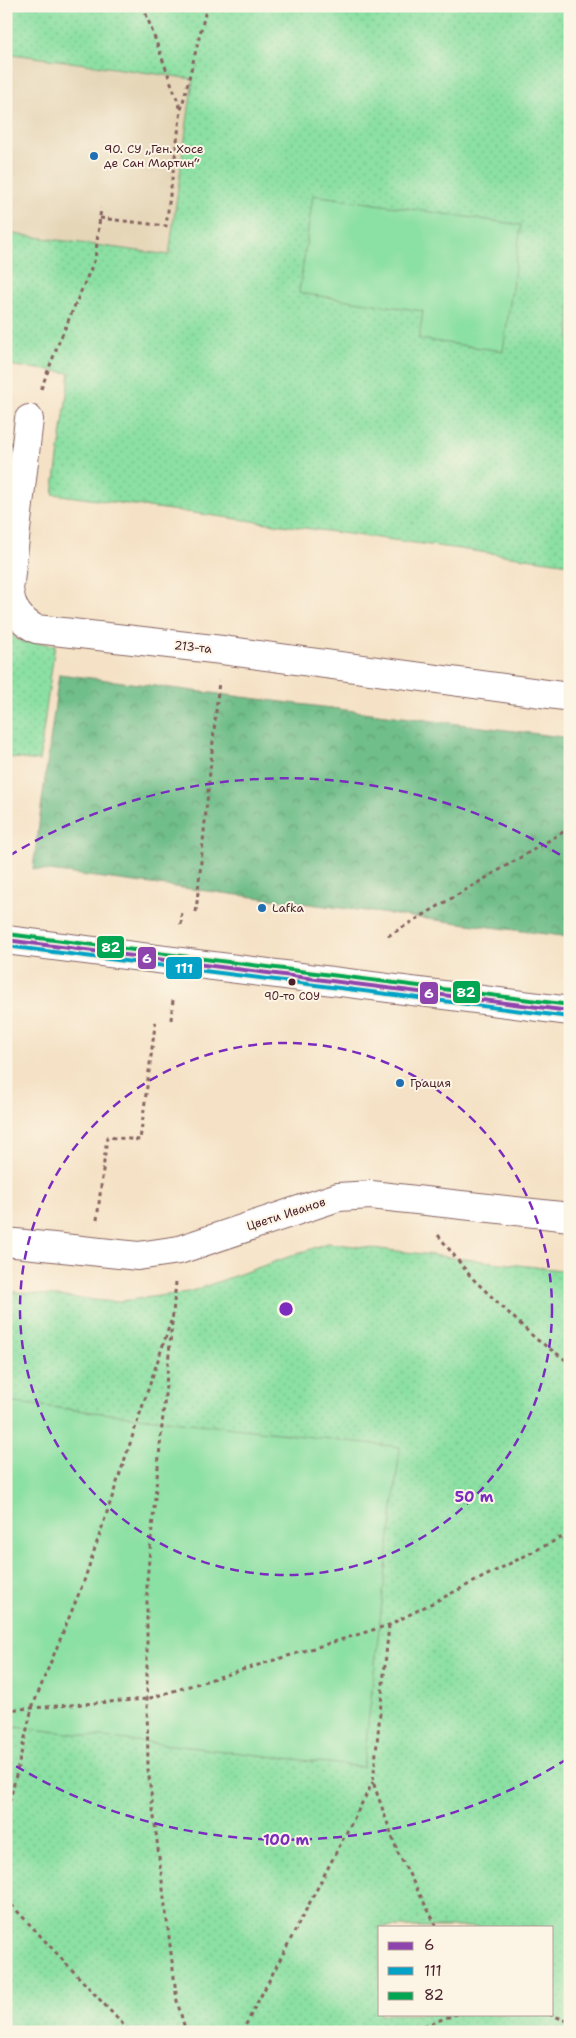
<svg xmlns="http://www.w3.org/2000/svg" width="576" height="2038" font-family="'Shantell Sans',sans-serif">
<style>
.built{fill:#e5d6b7}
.grass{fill:url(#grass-dots);stroke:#6a8067;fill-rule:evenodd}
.forest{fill:url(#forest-crowns);stroke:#5d6e5a}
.garden{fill:#8be0a3;stroke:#6a8067}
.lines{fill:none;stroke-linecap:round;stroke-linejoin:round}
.minor-casing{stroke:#866361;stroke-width:30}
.tertiary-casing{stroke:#866361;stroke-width:30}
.path{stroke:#866361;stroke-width:3;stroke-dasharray:4 4;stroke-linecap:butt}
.minor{stroke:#fff;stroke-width:28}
.tertiary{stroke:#fff;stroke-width:28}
.bus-1-casing{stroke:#fcf5e5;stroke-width:8}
.bus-2-casing{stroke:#fcf5e5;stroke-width:8}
.bus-3-casing{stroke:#fcf5e5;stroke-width:8}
.bus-1{stroke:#8e44ad;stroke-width:4}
.bus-2{stroke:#04a2c6;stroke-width:4}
.bus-3{stroke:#00a651;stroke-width:4}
.ring{fill:none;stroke:#7b2cbf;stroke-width:2.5;stroke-dasharray:9 6}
.poi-dot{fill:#1f6fb2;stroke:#fcf5e5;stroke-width:2}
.bus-dot{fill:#4a1f2b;stroke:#fcf5e5;stroke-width:2}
.labels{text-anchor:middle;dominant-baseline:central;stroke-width:4;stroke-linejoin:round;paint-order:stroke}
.bus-label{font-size:11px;fill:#4a1f2b;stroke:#fcf5e5}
.poi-label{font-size:12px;fill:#4a1f2b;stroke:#fcf5e5;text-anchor:start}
.street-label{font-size:12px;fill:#4a1f2b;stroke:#fcf5e5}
.centre{fill:#7b2cbf;stroke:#fcf5e5;stroke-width:2.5}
.ring-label{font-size:15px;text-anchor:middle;font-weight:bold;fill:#7b2cbf;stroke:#fcf5e5;stroke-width:4;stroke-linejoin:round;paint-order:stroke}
.line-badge{stroke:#fcf5e5;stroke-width:2}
.badge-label{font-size:14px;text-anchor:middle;font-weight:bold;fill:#fff}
</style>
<defs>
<pattern id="grass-dots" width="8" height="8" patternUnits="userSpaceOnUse" patternTransform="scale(1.25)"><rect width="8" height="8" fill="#8be0a3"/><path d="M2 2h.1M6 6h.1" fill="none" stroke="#79c08c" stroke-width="1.8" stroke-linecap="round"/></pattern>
<pattern id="forest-crowns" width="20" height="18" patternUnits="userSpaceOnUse" patternTransform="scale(1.25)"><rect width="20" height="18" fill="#70be89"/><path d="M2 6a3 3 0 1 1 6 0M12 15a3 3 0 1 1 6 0" fill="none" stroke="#5e9a70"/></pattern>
</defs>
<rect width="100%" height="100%" fill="#fcf5e5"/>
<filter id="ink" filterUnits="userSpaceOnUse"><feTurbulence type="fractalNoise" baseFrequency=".02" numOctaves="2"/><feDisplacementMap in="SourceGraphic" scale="10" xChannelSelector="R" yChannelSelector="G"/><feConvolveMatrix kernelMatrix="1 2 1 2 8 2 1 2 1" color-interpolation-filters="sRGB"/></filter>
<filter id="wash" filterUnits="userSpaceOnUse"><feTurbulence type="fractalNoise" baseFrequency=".0096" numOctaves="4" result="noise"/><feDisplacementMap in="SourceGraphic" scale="20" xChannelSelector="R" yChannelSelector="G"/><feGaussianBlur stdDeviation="1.12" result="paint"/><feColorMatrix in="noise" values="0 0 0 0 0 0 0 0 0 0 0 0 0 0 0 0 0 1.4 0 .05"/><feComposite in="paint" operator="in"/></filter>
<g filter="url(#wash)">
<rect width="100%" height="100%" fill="#f5e2c6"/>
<path class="built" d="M6,53L193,79L169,255L6,233Z"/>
<g class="grass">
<path d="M7,6H570V564L53,494L70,373L7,365L6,369V233L169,255L193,79L6,53Z"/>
<path d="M6,627L17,640L55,645L39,761L6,757Z"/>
<path d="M328,1243L570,1271V2032H6V1291L114,1302L189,1292ZM380,1927H552V2014H380Z"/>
</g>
<path class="forest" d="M59,674L570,738V937L33,869Z"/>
<g class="garden">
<path d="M313,195L521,225L503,351L419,339L423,311L299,293Z"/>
<path d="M6,1402L400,1447L363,1767L6,1726Z"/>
</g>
</g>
<g filter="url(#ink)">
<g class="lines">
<g class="minor-casing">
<g id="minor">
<path d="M29,419L9,590C12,609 19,620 36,629L222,650L570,697"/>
<path d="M6,1242L138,1256L179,1250L338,1197L371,1195L570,1217"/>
</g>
</g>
<g class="tertiary-casing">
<path id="tertiary" d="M6,940L570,1011"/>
</g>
<g class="path">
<path d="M143,6L181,110"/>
<path d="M100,218L166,226L181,110L207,6"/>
<path d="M41,389L59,342L95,259L101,208"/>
<path d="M6,692L11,652"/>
<path d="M196,912L219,681"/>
<path d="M181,925L182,910"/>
<path d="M388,936L570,828"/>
<path d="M171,1020L173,1000"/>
<path d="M97,1220L107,1137L140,1140L156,1018"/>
<path d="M438,1235L471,1277L536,1339L570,1363"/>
<path d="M176,1282L147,1580V1699L148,1769L177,2001L186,2032"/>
<path d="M389,1625L373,1782L398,1853L437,1927"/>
<path d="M6,1710L147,1699L389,1625L570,1533"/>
<path d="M6,1817L32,1708L84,1581L171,1321"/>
<path d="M6,1899L130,2032"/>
<path d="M549,2014L570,2022"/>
<path d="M242,2032L373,1782"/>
<path d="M384,2032L426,2025L457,2014"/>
</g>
<use href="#minor" class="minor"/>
<use href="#tertiary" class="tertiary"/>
<g class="bus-1-casing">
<path id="bus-1" d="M6,940L570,1011"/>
</g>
<g class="bus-2-casing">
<path id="bus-2" d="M6,946L569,1017"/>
</g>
<g class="bus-3-casing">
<path id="bus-3" d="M7,934L570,1005"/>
</g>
<use href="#bus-1" class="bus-1"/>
<use href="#bus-2" class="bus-2"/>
<use href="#bus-3" class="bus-3"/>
</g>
</g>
<g class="ring">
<circle cx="286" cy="1309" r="266"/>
<path d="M567 1759A531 531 0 0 1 9 1762M9 856A531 531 0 0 1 567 859"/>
</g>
<g class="poi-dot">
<circle cx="94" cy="156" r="5"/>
<circle cx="262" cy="908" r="5"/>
<circle cx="400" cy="1083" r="5"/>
</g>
<circle class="bus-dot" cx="292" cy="982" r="4.5"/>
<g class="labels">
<g class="bus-label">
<text x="292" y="996">90-то СОУ</text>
</g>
<g class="poi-label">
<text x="104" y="149">90. СУ „Ген. Хосе<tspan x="104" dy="14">де Сан Мартин“</tspan></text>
<text x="272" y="908">Lafka</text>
<text x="410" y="1083">Грация</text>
</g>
<g class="street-label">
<text transform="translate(193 647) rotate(6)">213-та</text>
<text transform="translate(286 1214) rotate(-18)">Цвети Иванов</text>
</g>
</g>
<circle cx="286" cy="1309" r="8" class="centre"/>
<g class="ring-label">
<text x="474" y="1502">50 m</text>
<text x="286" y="1845">100 m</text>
</g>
<g class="line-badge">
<rect x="96" y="935" width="29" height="24" rx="5" fill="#00a651"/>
<rect x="137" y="946" width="20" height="24" rx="5" fill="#8e44ad"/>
<rect x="165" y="956" width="38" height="24" rx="5" fill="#04a2c6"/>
<rect x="452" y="980" width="29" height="24" rx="5" fill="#00a651"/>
<rect x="419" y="981" width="20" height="24" rx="5" fill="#8e44ad"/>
</g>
<g class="badge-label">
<text x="111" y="952">82</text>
<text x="147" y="963">6</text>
<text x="184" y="973">111</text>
<text x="466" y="997">82</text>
<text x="429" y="998">6</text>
</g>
<rect width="576" height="2038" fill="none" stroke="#fcf5e5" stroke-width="25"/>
<rect x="378" y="1926" width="175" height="90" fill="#fcf5e5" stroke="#b59f9b"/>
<rect x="388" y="1942" width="25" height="8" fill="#8e44ad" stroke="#b59f9b"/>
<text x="424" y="1950" font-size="15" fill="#4a1f2b">6</text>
<rect x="388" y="1967" width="25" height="8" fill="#04a2c6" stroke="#b59f9b"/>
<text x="424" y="1976" font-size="15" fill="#4a1f2b">111</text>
<rect x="388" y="1992" width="25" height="8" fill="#00a651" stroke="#b59f9b"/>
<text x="424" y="2000" font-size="15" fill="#4a1f2b">82</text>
</svg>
